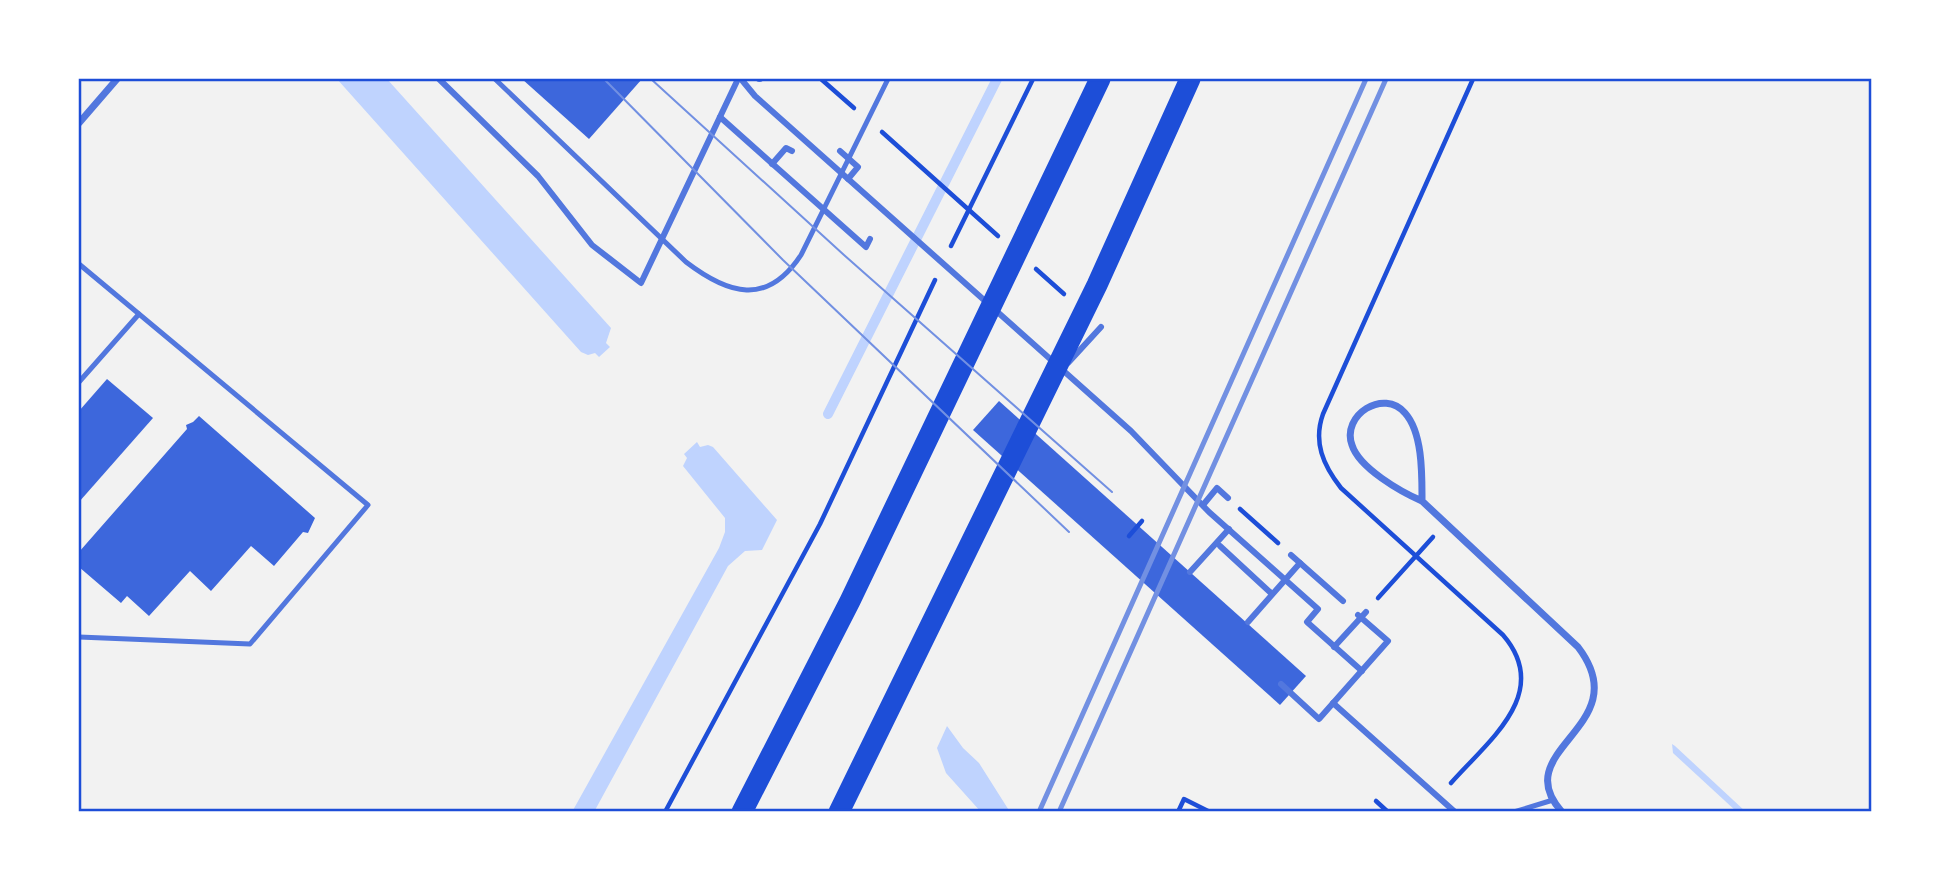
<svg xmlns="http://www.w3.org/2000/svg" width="1950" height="891" font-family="'Work Sans',sans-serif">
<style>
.water{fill:#bfd3fe}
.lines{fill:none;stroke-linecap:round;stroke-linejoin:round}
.stream{stroke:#bfd3fe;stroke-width:10}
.building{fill:#3d67dc}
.path{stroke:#1d4ed8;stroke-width:4.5}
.service{stroke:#5277de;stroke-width:5}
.pedestrian{stroke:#5277de;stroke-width:6}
.minor{stroke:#5277de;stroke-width:7}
.motorway{stroke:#1d4ed8;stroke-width:21}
.tram{stroke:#7290e2;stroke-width:2}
.rail{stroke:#7290e2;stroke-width:5}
.neatline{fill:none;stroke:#1d4ed8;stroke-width:2.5}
</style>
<rect width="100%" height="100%" fill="#f2f2f2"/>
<g class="water">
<path d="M337,79H387L611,328L606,343L610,347L599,357L595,353L588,355L581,352Z"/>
<path d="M697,442L700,447L708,445L713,447L777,520L762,550L745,551L728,566L594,812H572L719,548L725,532V518L683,466L687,458L684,454Z"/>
<path d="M947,726L963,748L979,763L1010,812H981L946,773L937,748Z"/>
<path d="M1672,744L1675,746L1746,812H1737L1673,753Z"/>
</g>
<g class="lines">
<path class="stream" d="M828,414L997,79"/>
</g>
<g class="building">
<path d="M522,79H642L589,139Z"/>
<path d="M107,379L153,418L79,502V411Z"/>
<path d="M999,401L1306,676L1280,705L973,430Z"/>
<path d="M199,416L315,518L308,533L303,532L274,566L251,546L211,591L190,571L149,616L127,596L121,603L79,567V552L187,429L186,425L193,422Z"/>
</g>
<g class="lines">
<g class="path">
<path d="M821,79L854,108"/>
<path d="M882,132L998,236"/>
<path d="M951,246L1033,79"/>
<path d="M1036,269L1064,294"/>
<path d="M1240,509L1278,543"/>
<path d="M1129,536L1142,521"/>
<path d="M1378,598L1433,537"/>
<path d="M1451,783C1488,741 1553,693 1503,635L1341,488C1323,465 1313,442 1323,414L1473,79"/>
<path d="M1376,801L1388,812"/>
<path d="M665,812L820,524L935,280"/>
<path d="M1178,812L1184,799L1210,812"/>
</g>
<g class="service">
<path d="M495,79L686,262C728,294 767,307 801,255L888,79"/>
<path d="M79,264L368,505L250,644L79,637"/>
<path d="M79,382L139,314"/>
<path d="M1514,812L1553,800"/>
</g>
<g class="pedestrian">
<path d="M439,79L538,176L592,245L641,283L738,79"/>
<path d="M741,79L755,96L1131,431L1209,512L1318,609L1307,622L1362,671"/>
<path d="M759,79H760"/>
<path d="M720,117L866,247L870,239"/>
<path d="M840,151L858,167L848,179"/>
<path d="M772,164L786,148L792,151"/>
<path d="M1068,363L1101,327"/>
<path d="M1203,505L1217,488L1228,498"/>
<path d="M1220,546L1272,594"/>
<path d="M1291,555L1343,601"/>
<path d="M1190,572L1229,529"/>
<path d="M1248,622L1300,563"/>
<path d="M1334,647L1366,612"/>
<path d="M1281,684L1319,719L1388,641L1358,615"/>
<path d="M1333,703L1455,812"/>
</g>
<g class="minor">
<path d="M79,123L117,79"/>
<path d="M1422,501C1422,476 1423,433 1405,413C1384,388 1341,415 1352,445C1359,468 1401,492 1422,501L1578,647C1639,727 1505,749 1562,812"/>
</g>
<g class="motorway">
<path d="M742,812L850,601L1100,79"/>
<path d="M839,812L1097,285L1190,79"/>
</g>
<g class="tram">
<path d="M604,79L783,260L1069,532"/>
<path d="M651,79L844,255L1112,492"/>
</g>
<g class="rail">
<path d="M1039,812L1366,79"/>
<path d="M1059,812L1386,79"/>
</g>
</g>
<rect width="1950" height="891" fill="none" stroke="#ffffff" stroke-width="161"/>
<rect x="80" y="80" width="1790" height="730" class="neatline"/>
</svg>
